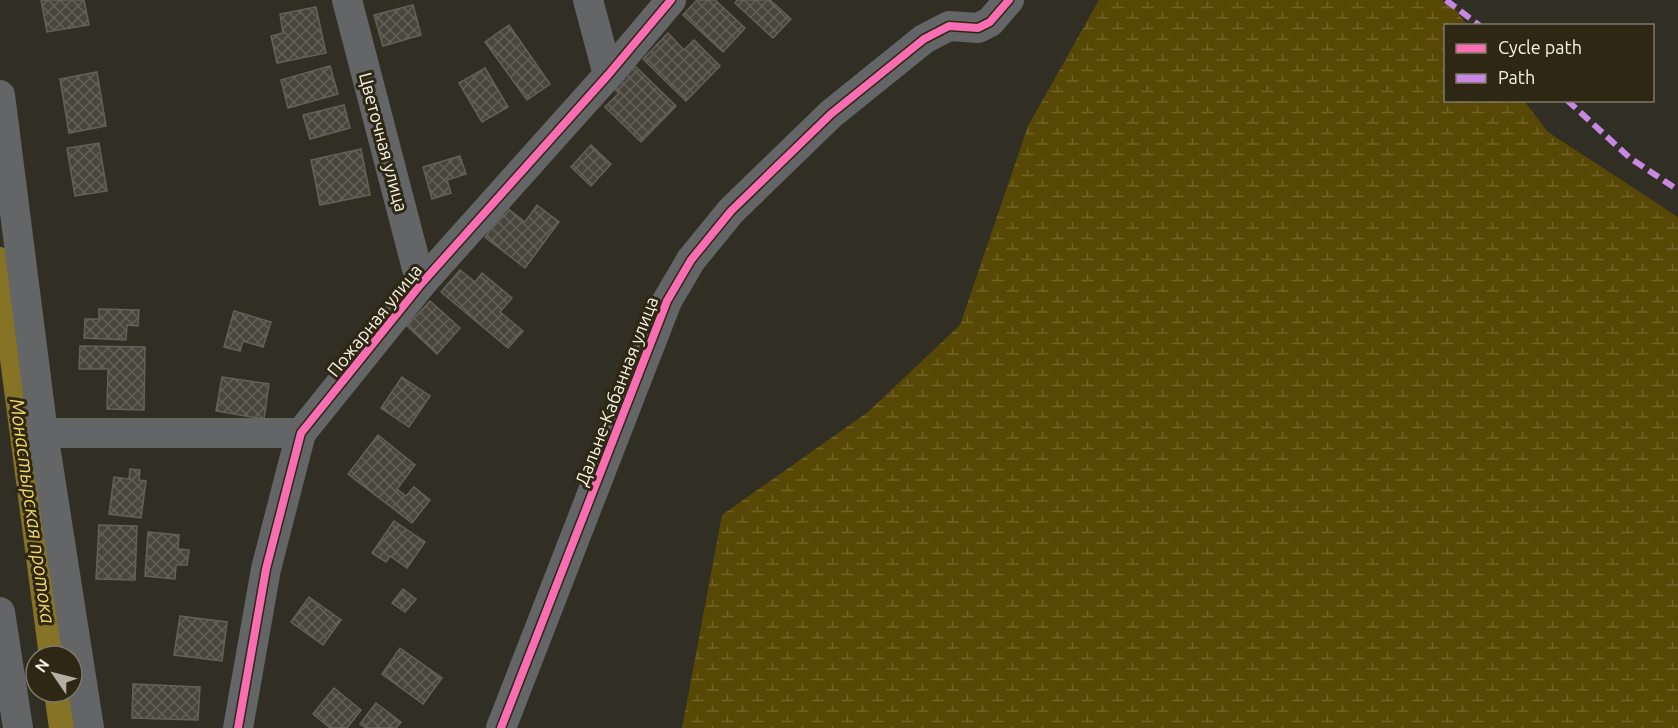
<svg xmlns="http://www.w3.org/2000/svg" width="1678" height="728" font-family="Ubuntu,sans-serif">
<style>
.wetland{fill:url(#wetland-marsh)}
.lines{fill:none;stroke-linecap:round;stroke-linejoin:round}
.canal{stroke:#877325;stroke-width:26}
.building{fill:url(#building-cross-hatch);stroke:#646258;stroke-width:1.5}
.minor{stroke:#636566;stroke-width:30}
.quiet{stroke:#c787e3;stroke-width:6;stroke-dasharray:12 6;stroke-linecap:butt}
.cycleway-casing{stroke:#2d2713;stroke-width:11}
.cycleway{stroke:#f96db3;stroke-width:8}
.labels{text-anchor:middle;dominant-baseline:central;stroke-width:6;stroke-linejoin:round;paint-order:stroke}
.street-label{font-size:18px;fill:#f7f4e7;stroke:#2d2713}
.water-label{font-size:20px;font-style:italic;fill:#f4d767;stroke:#2d2713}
</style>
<defs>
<pattern id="wetland-marsh" width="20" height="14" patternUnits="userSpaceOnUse" patternTransform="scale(1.5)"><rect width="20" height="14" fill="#574905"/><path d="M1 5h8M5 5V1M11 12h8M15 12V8" fill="none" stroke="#706429"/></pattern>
<pattern id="building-cross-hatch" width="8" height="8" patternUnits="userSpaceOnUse" patternTransform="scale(1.5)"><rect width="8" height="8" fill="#49463d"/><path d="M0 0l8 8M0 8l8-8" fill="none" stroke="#646159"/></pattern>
</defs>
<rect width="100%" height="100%" fill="#312e23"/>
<path class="wetland" d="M1099,0H1441L1453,6L1467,25L1446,26V100L1524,101L1548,132L1678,217V728H682L722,515L868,412L960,325L1028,126Z"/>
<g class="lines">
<g class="canal">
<path d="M0,260L52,656"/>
<path d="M57,692L62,728"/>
</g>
</g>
<g class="building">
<path d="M41,0H84L89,25L47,32Z"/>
<path d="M697,0H715L745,28L723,52L683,15Z"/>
<path d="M737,0H770L791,19L773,38L735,3Z"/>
<path d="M413,5L421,35L383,46L374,15Z"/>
<path d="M316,7L326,53L277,63L271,36L283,33L280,14Z"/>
<path d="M509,25L550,84L527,100L485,42Z"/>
<path d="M668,33L684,50L694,40L720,66L686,101L643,59Z"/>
<path d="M330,66L338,94L288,108L281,80Z"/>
<path d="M635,66L676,106L641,142L605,107L619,93L613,88Z"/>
<path d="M485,68L508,107L482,122L459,83Z"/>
<path d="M97,72L106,126L69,133L60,79Z"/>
<path d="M344,105L350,128L310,139L303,115Z"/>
<path d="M99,143L107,191L75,196L67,148Z"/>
<path d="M591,145L611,164L591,186L571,167Z"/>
<path d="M361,149L370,195L320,205L311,160Z"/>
<path d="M460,156L466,174L447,180L451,193L432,199L423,167Z"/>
<path d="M537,205L559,222L525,268L485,237L507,208L525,222Z"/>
<path d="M460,270L475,282L482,273L512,298L500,312L523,331L508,348L441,292Z"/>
<path d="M430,301L460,328L437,354L407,326Z"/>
<path d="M99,309L139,310L138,326L127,325L126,340L84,338L85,319H99Z"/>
<path d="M234,311L271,322L263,347L243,341L240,351L224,347Z"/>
<path d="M80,346L145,347L144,410L107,409L108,369H79Z"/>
<path d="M222,377L269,384L264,419L216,411Z"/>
<path d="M402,377L430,396L409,427L381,408Z"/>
<path d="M378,435L415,465L397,489L406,496L414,487L430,500L412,523L348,474Z"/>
<path d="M130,469L140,470L139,480L146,481L141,518L109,514L114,477L129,479Z"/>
<path d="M394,521L425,542L407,568L390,556L386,562L372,553Z"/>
<path d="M99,525L137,526L135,580L96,579Z"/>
<path d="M148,532L179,535L178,549L189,550L187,565H176L175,579L145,576Z"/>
<path d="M403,589L416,599L405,612L392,603Z"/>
<path d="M309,597L341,620L323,645L291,622Z"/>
<path d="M180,616L227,622L222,661L174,655Z"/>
<path d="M400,648L442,678L423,704L382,674Z"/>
<path d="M133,684L200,687L198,720L132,718Z"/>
<path d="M334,688L361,710L347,728H330L313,714Z"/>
<path d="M376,703L401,722L396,728H366L360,724Z"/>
</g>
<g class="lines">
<g class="minor">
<path d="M347,0L421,284"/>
<path d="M588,0L608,75"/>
<path d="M0,95L43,433L89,728"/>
<path d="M43,433H301"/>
<path d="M0,612L18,728"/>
<path d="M238,728L266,569L301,433L421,284L608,75L671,0"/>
<path d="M501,728L667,301L691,260L731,211L831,114L924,39L949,26L978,28L990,22L1009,0"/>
</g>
<g class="quiet">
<path d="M1446,0L1480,26"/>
<path d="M1567,100L1630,158L1678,190"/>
</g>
<g class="cycleway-casing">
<g id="cycleway">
<path d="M238,728L266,569L301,433L421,284L608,75L671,0"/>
<path d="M501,728L667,301L691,260L731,211L831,114L924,39L949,26L978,28L990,22L1009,0"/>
</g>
</g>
<use href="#cycleway" class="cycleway"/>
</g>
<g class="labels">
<g class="street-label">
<text transform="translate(384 142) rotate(75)">Цветочная улица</text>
<text transform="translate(374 320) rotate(-51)">Пожарная улица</text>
<text transform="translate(616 391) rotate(-69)">Дальне-Кабанная улица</text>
</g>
<g class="water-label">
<text transform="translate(33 511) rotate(82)">Монастырская протока</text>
</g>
</g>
<rect x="1444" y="24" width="210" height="78" fill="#2d2713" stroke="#7e7968" stroke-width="1.5"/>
<rect x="1456" y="44" width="30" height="9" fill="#f96db3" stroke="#7e7968" stroke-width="1.5"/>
<text x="1498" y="54" font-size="18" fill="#f7f4e7">Cycle path</text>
<rect x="1456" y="74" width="30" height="9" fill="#c787e3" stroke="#7e7968" stroke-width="1.5"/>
<text x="1498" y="84" font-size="18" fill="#f7f4e7">Path</text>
<g transform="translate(54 674) rotate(305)"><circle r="28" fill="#2d2713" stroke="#7e7968" stroke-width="1.5"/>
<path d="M0-4.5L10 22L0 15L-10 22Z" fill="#b2afa2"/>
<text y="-9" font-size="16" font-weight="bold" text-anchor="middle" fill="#f7f4e7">N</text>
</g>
</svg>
